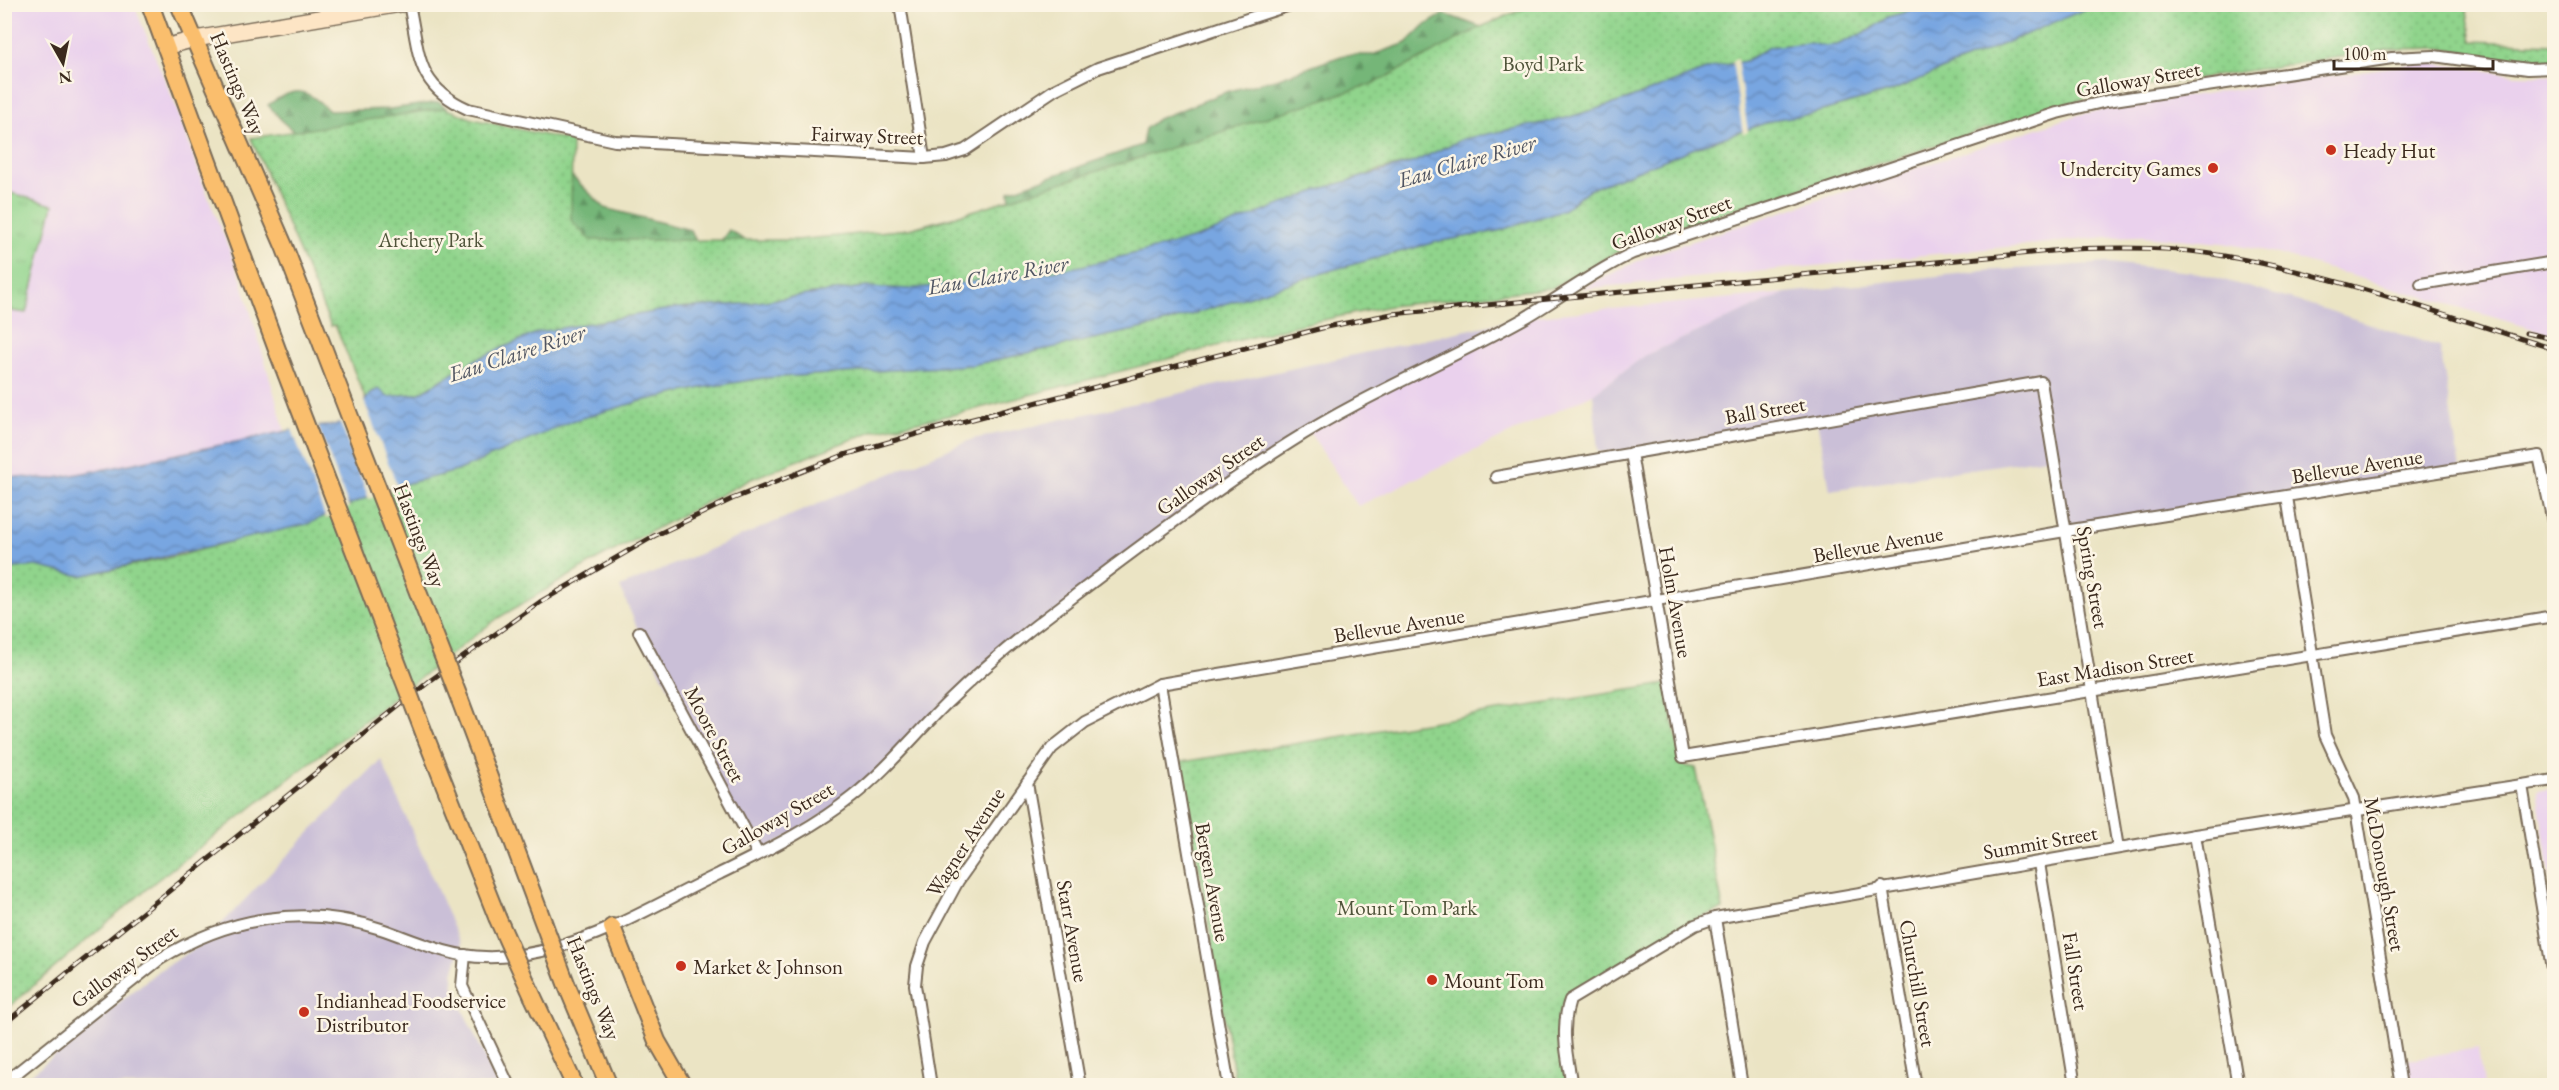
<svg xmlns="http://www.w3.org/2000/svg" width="2559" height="1090" font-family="'EB Garamond',serif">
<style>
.built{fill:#ead1ed}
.industrial{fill:#cabfd7}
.grass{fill:url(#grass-tufts);stroke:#667f55;stroke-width:1.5}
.forest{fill:url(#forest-firs);stroke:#58704b;stroke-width:1.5}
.park{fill:url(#park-dots);stroke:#667f55;stroke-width:1.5}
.water{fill:url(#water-waves);stroke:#5a6880;stroke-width:1.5}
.pier{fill:#ebe4c4}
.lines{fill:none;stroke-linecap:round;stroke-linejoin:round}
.street-casing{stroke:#796b58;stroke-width:14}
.secondary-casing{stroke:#796b58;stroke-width:18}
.primary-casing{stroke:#796b58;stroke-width:20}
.street{stroke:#fff;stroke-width:10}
.secondary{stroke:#fde5c5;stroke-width:15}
.primary{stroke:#fabe6d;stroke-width:16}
.rail-casing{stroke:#3b2a1e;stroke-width:5}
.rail{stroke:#fcf5e5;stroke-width:3;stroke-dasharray:9;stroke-linecap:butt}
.primary-bridge-casing{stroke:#796b58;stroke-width:20;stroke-linecap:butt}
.primary-bridge{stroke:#fabe6d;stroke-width:16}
.poi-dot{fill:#c8321e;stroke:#fcf5e5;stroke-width:2}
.labels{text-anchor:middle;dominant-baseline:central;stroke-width:5;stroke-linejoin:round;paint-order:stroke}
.park-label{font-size:21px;fill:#50543a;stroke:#fcf5e5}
.street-label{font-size:21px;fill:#3b2a1e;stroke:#fcf5e5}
.poi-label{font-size:21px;fill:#3b2a1e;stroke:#fcf5e5;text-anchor:start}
.water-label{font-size:22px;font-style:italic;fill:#505562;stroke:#fcf5e5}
</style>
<defs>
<pattern id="grass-tufts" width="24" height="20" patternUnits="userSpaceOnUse" patternTransform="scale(1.5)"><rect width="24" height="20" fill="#90d48c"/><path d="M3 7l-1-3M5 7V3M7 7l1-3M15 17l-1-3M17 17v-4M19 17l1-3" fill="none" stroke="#7db678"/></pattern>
<pattern id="forest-firs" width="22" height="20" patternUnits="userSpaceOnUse" patternTransform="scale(1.5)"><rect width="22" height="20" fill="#74b678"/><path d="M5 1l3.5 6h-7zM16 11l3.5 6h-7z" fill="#609462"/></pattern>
<pattern id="park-dots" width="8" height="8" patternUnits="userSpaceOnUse" patternTransform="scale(1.5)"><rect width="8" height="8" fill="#90d48c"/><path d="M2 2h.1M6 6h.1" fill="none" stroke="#7db678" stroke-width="1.8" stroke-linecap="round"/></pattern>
<pattern id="water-waves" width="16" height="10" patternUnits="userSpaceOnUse" patternTransform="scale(1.5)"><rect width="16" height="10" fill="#78a6e1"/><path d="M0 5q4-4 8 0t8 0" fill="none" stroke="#6487b6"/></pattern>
</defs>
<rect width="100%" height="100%" fill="#fcf5e5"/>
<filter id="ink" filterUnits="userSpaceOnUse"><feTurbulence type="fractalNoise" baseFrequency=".0167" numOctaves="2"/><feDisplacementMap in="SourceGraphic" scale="12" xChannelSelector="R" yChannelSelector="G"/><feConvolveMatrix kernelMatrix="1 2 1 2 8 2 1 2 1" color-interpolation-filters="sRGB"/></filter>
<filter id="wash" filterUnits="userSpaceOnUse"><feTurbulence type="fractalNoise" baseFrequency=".008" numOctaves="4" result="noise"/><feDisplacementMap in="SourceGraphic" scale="24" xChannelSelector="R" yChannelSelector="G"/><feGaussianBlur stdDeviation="1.35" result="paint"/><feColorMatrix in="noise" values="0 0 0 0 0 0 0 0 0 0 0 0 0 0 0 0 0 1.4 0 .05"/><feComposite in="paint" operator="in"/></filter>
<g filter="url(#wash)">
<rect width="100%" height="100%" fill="#ebe4c4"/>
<g class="built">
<path d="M5,5H134L176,107L205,189L241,279L285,431L111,468L50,479L5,476V310L26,312L52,205L5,191Z"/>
<path d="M2425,62L2516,75L2554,76V335L2271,252L2223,243L2144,236L2108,237L1580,289L1650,255L2078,115L2121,106Z"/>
<path d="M1786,293L1646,355L1593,394L1358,506L1309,431L1526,317Z"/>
<path d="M2554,788V901L2537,791Z"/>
<path d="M2478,1048L2483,1085L2369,1086L2407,1080L2404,1060Z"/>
</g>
<g class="industrial">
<path d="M2109,263L2199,273L2321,308L2440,347L2460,469L2065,531L2053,457L1830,490L1817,421L1631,453L1598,452L1593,394L1646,355L1786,293L1983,271Z"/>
<path d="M1526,317L1290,442L991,662L852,797L758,854L639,632L620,587L973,439Z"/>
<path d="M381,759L461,945L453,974L454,991L498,1085L17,1086L158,971L201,945Z"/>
</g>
<path class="grass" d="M4,191L53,205L26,313L5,310Z"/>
<path class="forest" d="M1444,14L1481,27L1502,24L1500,44L834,292L743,304L316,150L285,124L268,105C295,86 306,87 329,111L390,109L439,102L451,112L473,119L551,156L605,208L690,230L699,246L718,245L729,230L750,244L763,246L909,229L1010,201L1009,191L1142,145L1145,129L1158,119L1226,92L1279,78L1344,55H1372L1407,43L1424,26Z"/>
<g class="park">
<path d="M1532,5H1915L1907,12L1888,17L1870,30L1837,45L1823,46L1810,43L1769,47L1746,61L1714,67L1626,100L1563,119L1463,139L1414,162L1380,170L1196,238L1154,249L1082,266L1022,276L909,289L864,287L743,304L676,308L539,332L475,360L420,393L388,397L372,391L366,400L335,325L331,326L251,138L445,108L473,119L572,141L571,220L590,240H796L909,229L941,221L1375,83L1481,27Z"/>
<path d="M2095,5H2466L2472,41L2554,44V63L2512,61L2444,48L2393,49L2116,91L2061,105L1684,226L1624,248L1552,288L1390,306L1294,326L961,413L873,431L751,479L598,559L498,618L156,881L5,1010V569L36,566L81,576L186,554L233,541L388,488L457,471L572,421L637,402L701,388L763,378L972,365L1158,325L1332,270L1436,242L1498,231L1565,209L1588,190L1705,144L1777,119L1811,114L1889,92Z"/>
<path d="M1666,684L1681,761L1685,766L1696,768L1723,909L1689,922L1566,998C1549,1023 1562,1058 1567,1085H1236L1181,762Z"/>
</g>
<path class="water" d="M1915,5H2095L1889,92L1811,114L1777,119L1705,144L1588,190L1565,209L1498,231L1436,242L1332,270L1158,325L972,365L763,378L701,388L637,402L572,421L457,471L388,488L307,524L81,576L36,566L5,569V476L50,479L111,468L306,427C321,426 341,427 353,416C364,408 365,393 379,389L388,397L420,393L475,360L539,332L676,308L743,304L864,287L909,289L1022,276L1082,266L1154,249L1196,238L1324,188L1414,162L1463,139L1563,119L1626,100L1714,67L1746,61L1769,47L1810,43L1823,46L1837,45L1870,30L1888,17L1907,12Z"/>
<g class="pier">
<path d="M1737,59L1748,132L1743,134L1732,61Z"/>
<path d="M363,398L398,488L369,499L339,420L351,414Z"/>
<path d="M317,423L349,508L326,519L291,427Z"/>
</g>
</g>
<g filter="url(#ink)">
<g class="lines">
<g class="street-casing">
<g id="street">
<path d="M409,4C420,55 415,85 468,109L615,141L924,158L946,156L965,150L1054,90L1098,68L1293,4"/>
<path d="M900,4L924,158"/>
<path d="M2421,284L2554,262"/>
<path d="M1631,453L1683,757L2554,616"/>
<path d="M1496,477L2041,382L2118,848"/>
<path d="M2287,497L2325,735L2354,798L2356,810L2401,1086"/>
<path d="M639,632L758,854"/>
<path d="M1160,684L1229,1086"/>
<path d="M1027,783L1080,1086"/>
<path d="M2522,785L2554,981"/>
<path d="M2195,835L2238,1086"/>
<path d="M2039,863L2075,1086"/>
<path d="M1882,887L1916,1086"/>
<path d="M1715,918L1742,1086"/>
<path d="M465,955L462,986L509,1086"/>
<path d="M4,1083L160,959C228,917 304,904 381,929C408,938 433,950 462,955C512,963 567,947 612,927C648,911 683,891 719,874C765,851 812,829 852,797C888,769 916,733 949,701C984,667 1021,636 1060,607C1134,550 1210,493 1289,443C1364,395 1446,362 1523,319C1561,297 1594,271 1633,253L2057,113L2107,101L2392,58L2434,56L2528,69L2554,68"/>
<path d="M931,1086L915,985L917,966L925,942L958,881L1052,748L1085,722L1160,684L2065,531L2539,456L2552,517H2554"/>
<path d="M1572,1086C1567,1056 1560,1029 1570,1000L1695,925L1715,918L2195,835L2554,780"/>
</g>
</g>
<g class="secondary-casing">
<path id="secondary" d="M165,47L195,39L401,4"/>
</g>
<g class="primary-casing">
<g id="primary">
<path d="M150,4L279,355"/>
<path d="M179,4L284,246L360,443"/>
<path d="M460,700L539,911"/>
<path d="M426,738L497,917"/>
<path d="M612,927L657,1041L683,1086"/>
<path d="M567,986L609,1086"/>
<path d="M533,997L575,1086"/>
</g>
</g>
<use href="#street" class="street"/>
<use href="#secondary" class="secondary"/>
<use href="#primary" class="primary"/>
<g class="rail-casing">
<g id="rail">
<path d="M2526,333L2554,339"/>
<path d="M4,1024L431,680L540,602L654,536L732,499L844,455L927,431L1326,327L1392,314L2073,249C2124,247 2174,247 2224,256C2336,275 2446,316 2554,349"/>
</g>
</g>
<use href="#rail" class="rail"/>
<g class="primary-bridge-casing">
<g id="primary-bridge">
<path d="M279,355L426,738"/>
<path d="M360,443L460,700"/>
<path d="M539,911L567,986"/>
<path d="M497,917L533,997"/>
</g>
</g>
<use href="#primary-bridge" class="primary-bridge"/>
</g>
</g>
<g class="poi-dot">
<circle cx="2331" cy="150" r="6"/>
<circle cx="2213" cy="168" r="6"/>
<circle cx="681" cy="966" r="6"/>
<circle cx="1432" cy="980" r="6"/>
<circle cx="304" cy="1012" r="6"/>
</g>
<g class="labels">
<g class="park-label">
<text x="1543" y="63">Boyd Park</text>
<text x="431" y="239">Archery Park</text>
<text x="1407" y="907">Mount Tom Park</text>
</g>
<g class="street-label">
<text transform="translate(2138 79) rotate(-10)">Galloway Street</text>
<text transform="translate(238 83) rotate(67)">Hastings Way</text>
<text transform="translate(867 135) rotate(2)">Fairway Street</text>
<text transform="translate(1671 222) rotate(-20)">Galloway Street</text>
<text transform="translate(1765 410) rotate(-10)">Ball Street</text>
<text transform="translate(2357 466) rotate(-9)">Bellevue Avenue</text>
<text transform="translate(1210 474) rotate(-35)">Galloway Street</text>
<text transform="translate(420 535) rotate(69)">Hastings Way</text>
<text transform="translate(1878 544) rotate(-10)">Bellevue Avenue</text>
<text transform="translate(2093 577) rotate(80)">Spring Street</text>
<text transform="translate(1676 602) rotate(80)">Holm Avenue</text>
<text transform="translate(1399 625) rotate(-9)">Bellevue Avenue</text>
<text transform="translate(2115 667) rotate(-9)">East Madison Street</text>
<text transform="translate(715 734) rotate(62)">Moore Street</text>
<text transform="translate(777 818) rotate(-30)">Galloway Street</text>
<text transform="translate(965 842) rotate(-57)">Wagner Avenue</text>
<text transform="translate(2040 842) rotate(-10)">Summit Street</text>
<text transform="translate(2385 874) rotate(80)">McDonough Street</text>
<text transform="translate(1213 882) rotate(80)">Bergen Avenue</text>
<text transform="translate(1073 931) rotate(80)">Starr Avenue</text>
<text transform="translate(124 966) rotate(-36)">Galloway Street</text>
<text transform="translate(2076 971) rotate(81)">Fall Street</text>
<text transform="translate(1918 983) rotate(80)">Churchill Street</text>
<text transform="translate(594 988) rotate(68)">Hastings Way</text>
</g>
<g class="poi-label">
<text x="2343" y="150">Heady Hut</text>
<text x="2201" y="168" text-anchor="end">Undercity Games</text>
<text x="693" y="966">Market &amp; Johnson</text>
<text x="1444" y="980">Mount Tom</text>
<text x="316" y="1000">Indianhead Foodservice<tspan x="316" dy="24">Distributor</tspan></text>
</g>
<g class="water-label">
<text transform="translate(1467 161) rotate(-16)">Eau Claire River</text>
<text transform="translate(998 275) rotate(-10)">Eau Claire River</text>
<text transform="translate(517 353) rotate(-18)">Eau Claire River</text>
</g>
</g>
<rect width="2559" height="1090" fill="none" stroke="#fcf5e5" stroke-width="24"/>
<g transform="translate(63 63) rotate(171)" stroke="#fcf5e5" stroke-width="4.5" paint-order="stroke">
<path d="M0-4.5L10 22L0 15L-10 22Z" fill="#3b2a1e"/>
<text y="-9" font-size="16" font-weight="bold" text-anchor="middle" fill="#3b2a1e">N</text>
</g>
<path d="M2334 60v9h159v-9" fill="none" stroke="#3b2a1e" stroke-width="3"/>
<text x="2343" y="60" font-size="18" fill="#3b2a1e" stroke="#fcf5e5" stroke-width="4.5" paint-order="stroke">100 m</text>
</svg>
